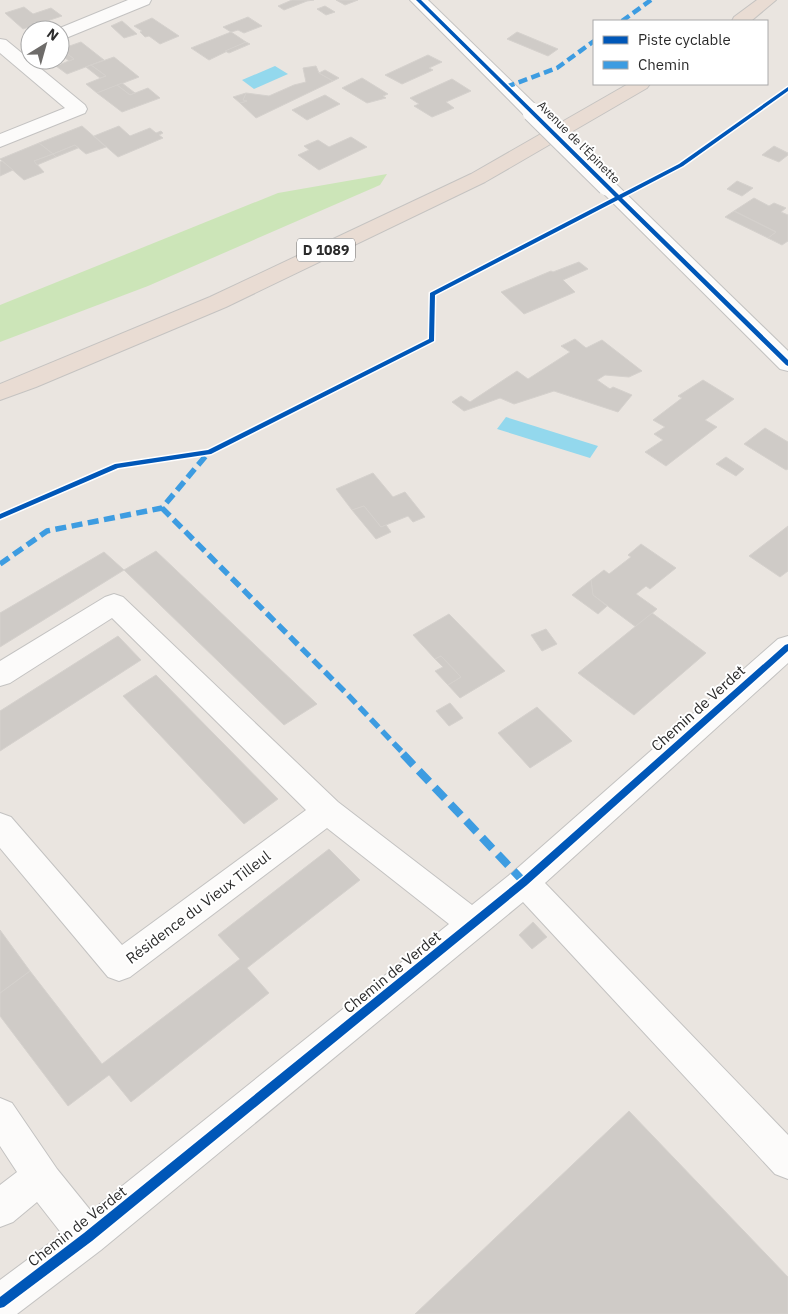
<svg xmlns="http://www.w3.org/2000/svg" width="788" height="1314" font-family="'IBM Plex Sans',sans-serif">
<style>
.green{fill:#cce5b8}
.water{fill:#93d8ed}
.building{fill:#cfcbc7;stroke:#d5d1cd}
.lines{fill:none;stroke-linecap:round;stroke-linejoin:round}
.minor-casing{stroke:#c3c2c1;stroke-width:2}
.highway-casing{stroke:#c5c3c1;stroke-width:2}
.minor{fill:#fcfbfa;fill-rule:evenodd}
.highway{fill:#e9dcd3;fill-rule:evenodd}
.minor-bridge-casing{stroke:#c3c2c1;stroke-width:21;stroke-linecap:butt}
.minor-bridge{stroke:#fcfbfa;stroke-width:19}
.quiet-far2{stroke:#3d9ce1;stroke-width:4.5;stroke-dasharray:9 4.5;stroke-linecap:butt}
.quiet-far1{stroke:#3d9ce1;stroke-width:5.5;stroke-dasharray:11 5.5;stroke-linecap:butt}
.quiet{stroke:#3d9ce1;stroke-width:8;stroke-dasharray:15 8;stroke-linecap:butt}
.cycleway-casing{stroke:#fff;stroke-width:3}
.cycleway{fill:#0057b8;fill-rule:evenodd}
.labels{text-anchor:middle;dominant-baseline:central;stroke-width:4;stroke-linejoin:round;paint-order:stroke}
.far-street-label{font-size:12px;fill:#2b2b2b;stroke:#fff}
.shield{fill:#fff;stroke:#6b6b6b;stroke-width:1}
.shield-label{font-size:14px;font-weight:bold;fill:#2b2b2b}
.street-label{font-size:15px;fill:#2b2b2b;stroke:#fff}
</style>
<rect width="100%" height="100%" fill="#eae5e0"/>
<path class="green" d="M387,174L380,185L148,286L0,342V305L278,193Z"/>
<g class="water">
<path d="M275,66L288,74L254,89L242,80Z"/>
<path d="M506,417L598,446L590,458L497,429Z"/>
</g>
<g class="building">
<path d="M292,0H314L307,1L284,10L278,6Z"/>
<path d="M336,0H358L345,5Z"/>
<path d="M325,6L335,12L326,15L317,9Z"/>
<path d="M24,7L33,14L51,8L62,16L23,29L5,13Z"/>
<path d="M248,17L262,26L244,33L238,30L231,32L223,27Z"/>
<path d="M152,18L179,36L160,44L149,36L145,37L140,32L142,31L134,26Z"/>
<path d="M122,21L137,34L124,38L111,26Z"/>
<path d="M231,32L246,42L209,60L191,48Z"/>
<path d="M517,32L558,49L548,56L507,39Z"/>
<path d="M81,42L104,60L67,74L56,66L74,59L61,49Z"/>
<path d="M246,42L250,44L229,53L225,51Z"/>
<path d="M60,49H61L74,59L69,61L60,54Z"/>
<path d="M428,55L442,62L429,68L433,70L402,84L385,75Z"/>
<path d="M114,57L139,77L97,93L86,84L106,76L91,65Z"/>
<path d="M91,65L106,76L100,78L86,67Z"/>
<path d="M316,66L319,73L333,81L256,118L240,103L247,101L243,100L246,93L269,96L294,85L306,82L303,68Z"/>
<path d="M325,70L339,78L333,81L319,73Z"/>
<path d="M362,78L388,94L383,96L386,98L367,103L342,88Z"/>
<path d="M452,79L471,91L446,102L454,108L432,117L414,106L419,104L410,98Z"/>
<path d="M122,83L135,93L130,95L117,85Z"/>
<path d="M117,85L130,95L148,88L160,98L122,112L97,93Z"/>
<path d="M246,93L243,100L247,101L240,103L233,97Z"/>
<path d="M325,95L340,104L307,120L292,110Z"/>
<path d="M82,126L106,147L86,154L75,145L53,154L39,143Z"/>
<path d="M119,126L130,136L150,128L156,133L161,131L163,133L159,135L163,138L118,157L94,136Z"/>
<path d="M351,137L367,147L319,170L298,155L309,150L304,146L318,140L329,147Z"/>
<path d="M39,143L53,154L34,161L44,172L24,180L0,159Z"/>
<path d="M75,145L78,148L56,157L53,154Z"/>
<path d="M774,146L788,153V155L779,162L762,155Z"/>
<path d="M53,154L56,157L37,165L34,161Z"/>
<path d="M2,161L13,170L0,176V162Z"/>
<path d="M737,181L753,188L742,196L727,189Z"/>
<path d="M754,198L769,206L774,203L786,208L781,212L788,215V241L782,245L768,238L776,232L734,211Z"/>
<path d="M734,211L776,232L768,238L725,217Z"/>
<path d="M579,262L588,269L563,280L575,292L524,314L501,292L551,271L553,272Z"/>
<path d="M575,339L586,348L602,340L642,371L629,377L605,375L597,380L610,389L613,387L632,395L618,412L554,391L514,404L500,398L464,411L452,402L461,396L470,402L517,371L528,379L570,352L561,346Z"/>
<path d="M703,380L734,399L705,420L717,427L666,466L645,452L663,440L654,434L665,427L653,420L682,398L678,396Z"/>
<path d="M765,428L788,442V469L786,470L744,444Z"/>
<path d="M726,457L744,469L736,476L716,464Z"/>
<path d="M373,473L393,497L405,492L425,517L413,522L408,516L381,527L364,506L352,510L336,489Z"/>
<path d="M364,506L381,527L386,525L391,532L376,539L352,510Z"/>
<path d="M788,526V571L780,577L749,556Z"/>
<path d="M641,544L676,568L650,589L646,586L636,594L657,609L636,627L593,595L591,580L604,570L609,574L631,557L628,555Z"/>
<path d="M156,551L317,704L284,725L124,570Z"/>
<path d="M104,552L124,570L0,647V613Z"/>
<path d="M591,580L593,595L607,606L598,614L572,595Z"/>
<path d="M652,613L706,653L634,715L578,673Z"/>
<path d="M449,614L505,671L460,698L448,685L461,677L441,656L435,659L413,635Z"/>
<path d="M546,629L557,644L542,651L531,635Z"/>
<path d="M118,636L141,660L0,751V711Z"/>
<path d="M441,656L461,677L448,685L435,671L443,667L435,659Z"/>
<path d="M156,675L278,799L244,824L123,696Z"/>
<path d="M450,703L463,718L449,726L436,711Z"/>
<path d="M537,707L572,741L530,768L498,733Z"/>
<path d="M329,849L360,880L247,968L269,993L131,1102L109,1075L68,1106L0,1016V993L30,971L102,1064L240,959L218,935Z"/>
<path d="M533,922L547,937L532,949L519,935Z"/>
<path d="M0,930L30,971L0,993Z"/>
<path d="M629,1111L788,1277V1314H415Z"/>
</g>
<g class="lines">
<g class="minor-casing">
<g id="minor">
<path d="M128,0H151L149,4L66,38L60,39V30H55Z"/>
<path d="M410,0H428L539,108L541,112L539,116L532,118L525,116Z"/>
<path d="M0,39L6,40L85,105L87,109L85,113L0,147V134L65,108L0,53Z"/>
<path d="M607,180L614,182L788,351V371L780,369L600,190L597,186L600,182Z"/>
<path d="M114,594L123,597L338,802L472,905L513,872L778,639L788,636V663L545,883L788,1135V1179L775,1174L523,902L101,1250L17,1314H0V1280L62,1234L37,1202L13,1222L0,1227V1185L17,1172L0,1146V1098L12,1103L57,1169L91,1211L449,924L327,828L130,977L119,981L108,977L0,848V813L11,817L122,945L306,810L112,618L10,683L0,686V661L105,597Z"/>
</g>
</g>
<g class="highway-casing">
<g id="highway">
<path d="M757,0H776L751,21H732L734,17Z"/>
<path d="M628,84H650L647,88L485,182L226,307L36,387L0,400V384L210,297L471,174Z"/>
</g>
</g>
<use href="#minor" class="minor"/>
<use href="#highway" class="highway"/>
<g class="minor-bridge-casing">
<path id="minor-bridge" d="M532,112L607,186"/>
</g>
<use href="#minor-bridge" class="minor-bridge"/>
<g class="quiet-far2">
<path d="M622,21L651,0"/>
<path d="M506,87L557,68L594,41"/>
</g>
<g class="quiet-far1">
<path d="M162,508L348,695L405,755"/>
<path d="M0,564L47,531L162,508L209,452"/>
</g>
<path class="quiet" d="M403,754L524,882"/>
<g class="cycleway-casing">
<g id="cycleway">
<path d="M416,0H421L619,195L679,164L788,87V91L683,166L622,198L788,360V366L786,365L618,200L435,295L434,341L211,454L118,468L0,519V514L115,464L208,450L429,339L430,293L615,197Z"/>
<path d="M788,644V651L527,885L92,1241L4,1307L0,1308V1297L84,1233L521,879L785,645Z"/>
</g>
</g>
<use href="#cycleway" class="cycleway"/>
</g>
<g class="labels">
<g class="far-street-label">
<text transform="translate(579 142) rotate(45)">Avenue de l'Épinette</text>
</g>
<rect class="shield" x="297" y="238.5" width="58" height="23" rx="4"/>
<g class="shield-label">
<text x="326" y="250">D 1089</text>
</g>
<g class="street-label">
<text transform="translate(698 708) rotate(-42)">Chemin de Verdet</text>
<text transform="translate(198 907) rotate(-37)">Résidence du Vieux Tilleul</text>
<text transform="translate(392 972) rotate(-39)">Chemin de Verdet</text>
<text transform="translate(77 1226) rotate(-38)">Chemin de Verdet</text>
</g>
</g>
<rect x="593" y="20" width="175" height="65" fill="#ffffff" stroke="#aaaaaa"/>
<rect x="603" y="36" width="25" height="8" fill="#0057b8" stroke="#aaaaaa"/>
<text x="638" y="45" font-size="15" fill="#2b2b2b">Piste cyclable</text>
<rect x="603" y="61" width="25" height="8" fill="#3d9ce1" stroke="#aaaaaa"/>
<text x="638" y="70" font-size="15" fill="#2b2b2b">Chemin</text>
<g transform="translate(45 45) rotate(37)"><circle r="24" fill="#ffffff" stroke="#aaaaaa"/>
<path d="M0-4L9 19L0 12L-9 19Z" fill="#6e6c6a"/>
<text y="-8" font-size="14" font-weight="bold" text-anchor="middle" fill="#2b2b2b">N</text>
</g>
</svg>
